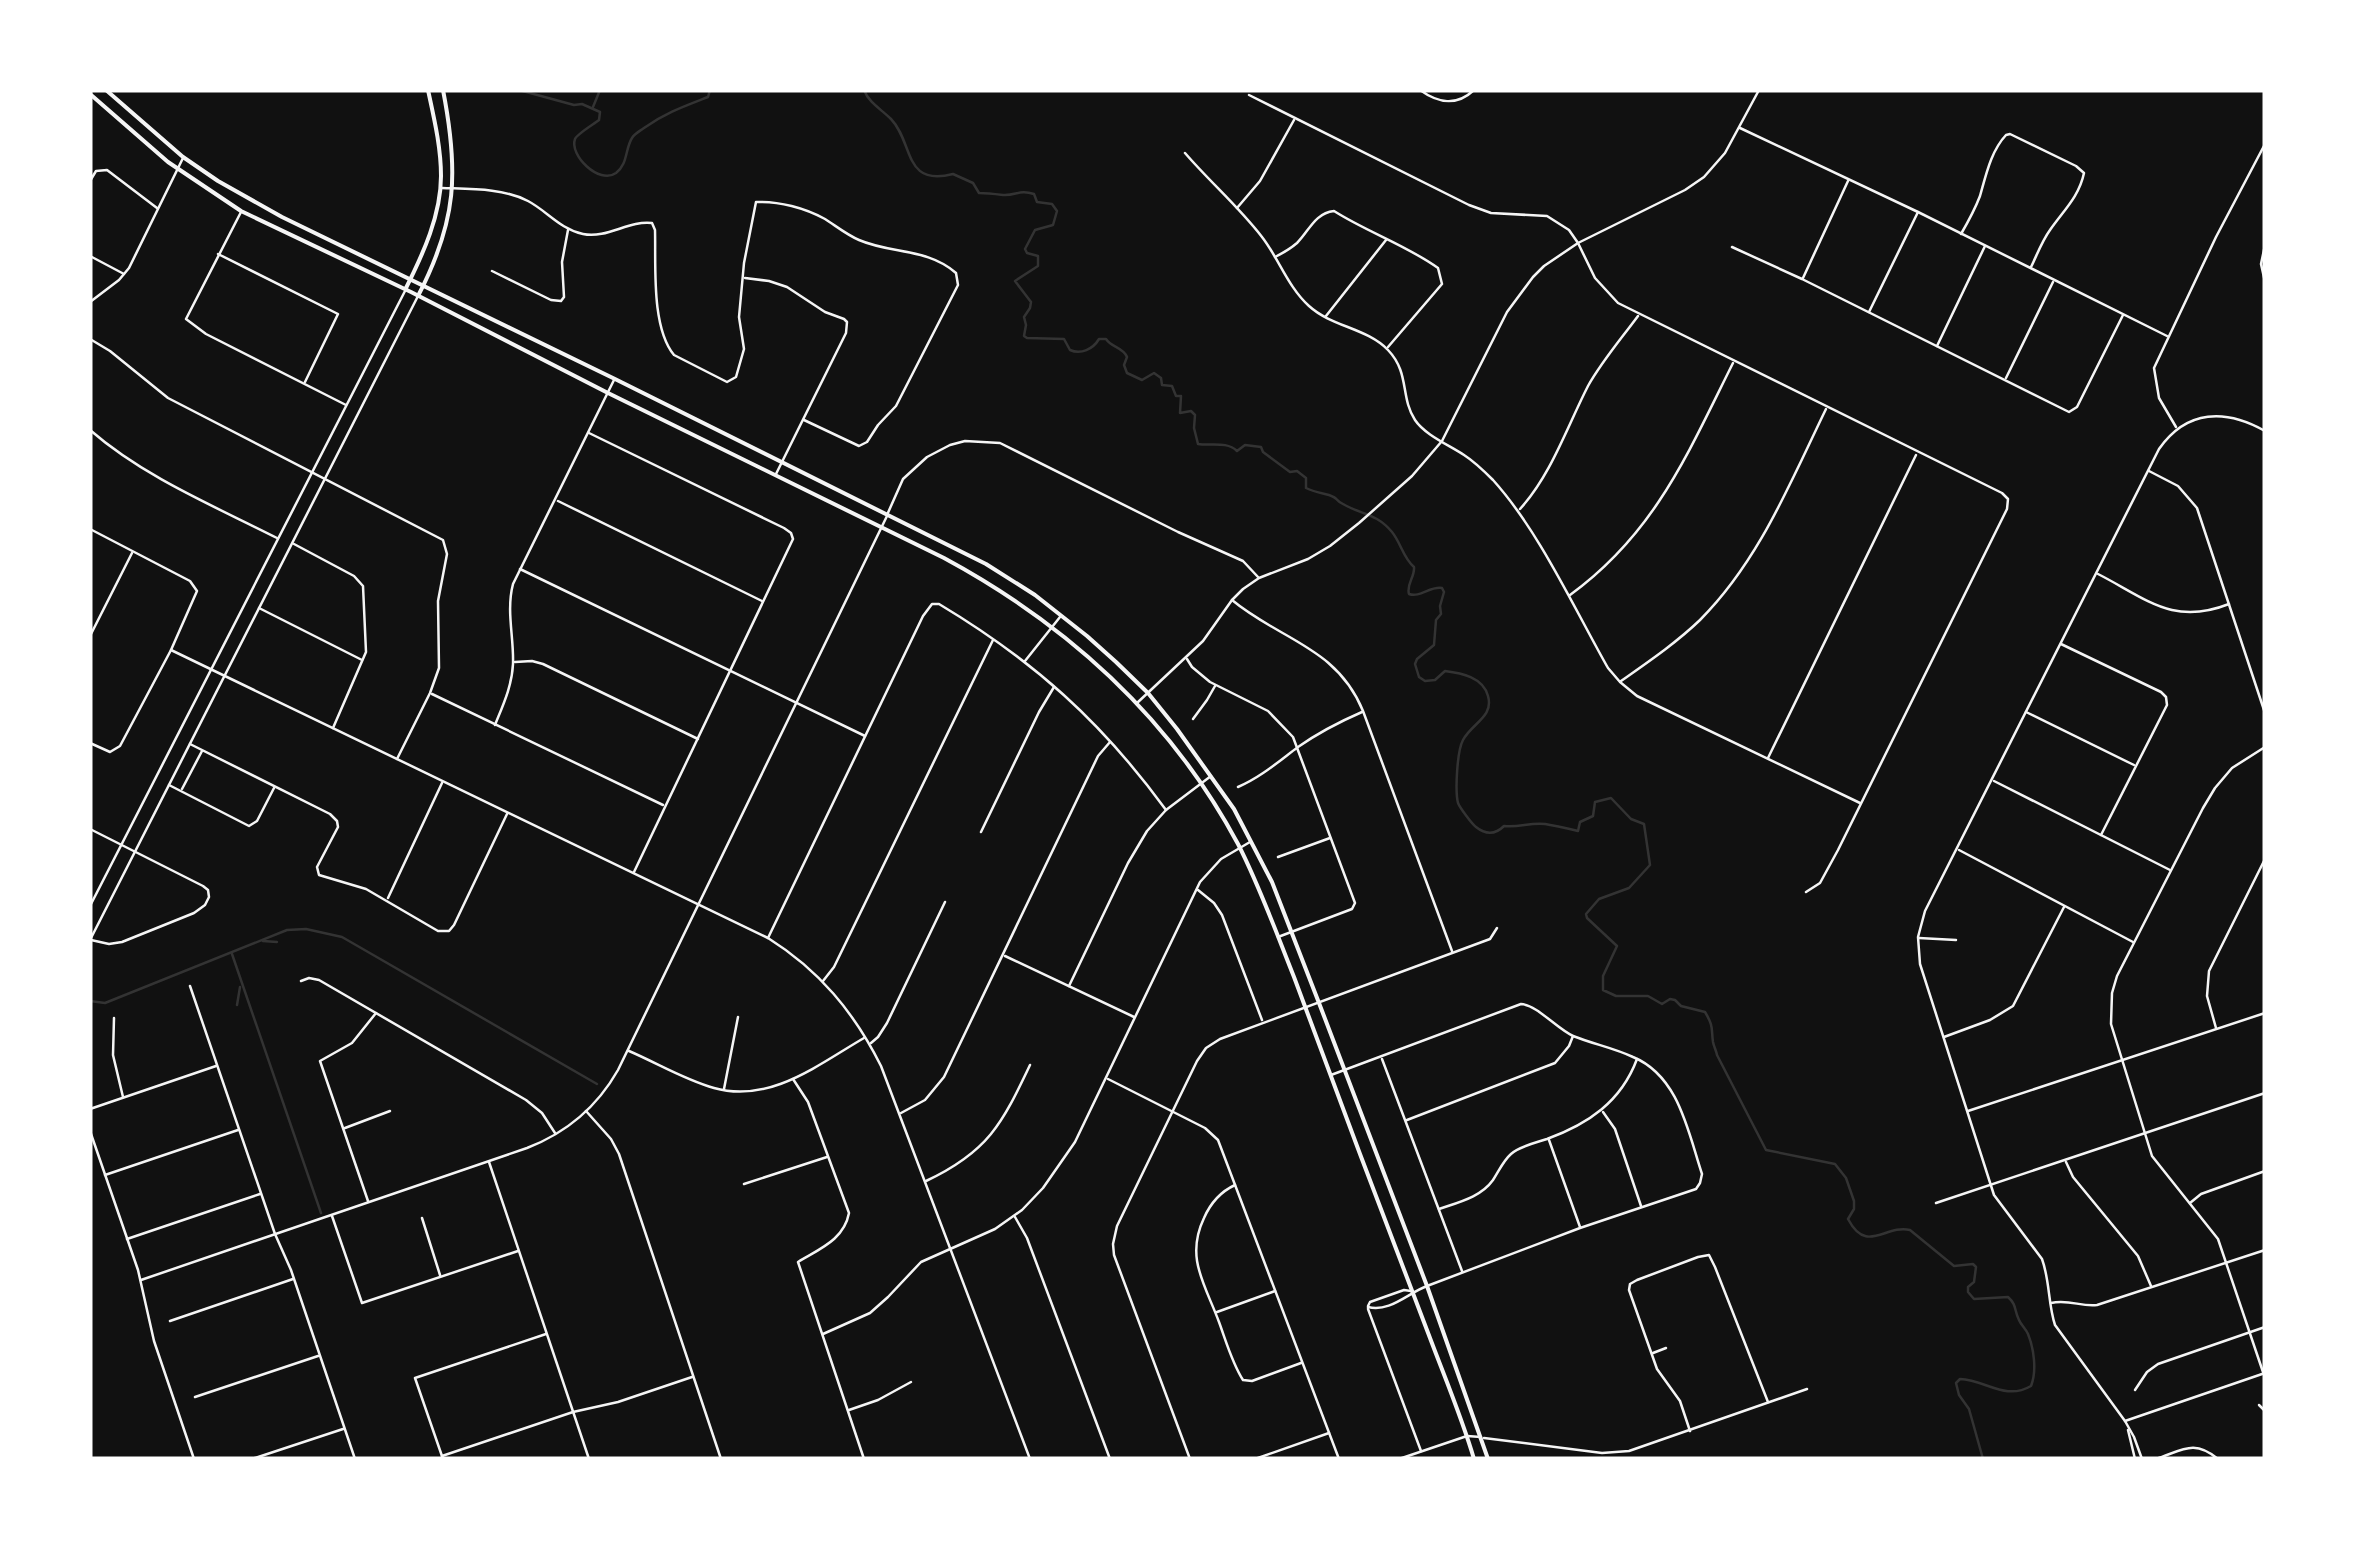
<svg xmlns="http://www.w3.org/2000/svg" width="2355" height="1549" font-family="'Archivo Narrow',sans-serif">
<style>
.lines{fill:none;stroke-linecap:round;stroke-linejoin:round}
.stream{stroke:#333;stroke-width:2.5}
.minor{stroke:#f5f5f5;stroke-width:2.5}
.tertiary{stroke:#f5f5f5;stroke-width:2.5}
.secondary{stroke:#f5f5f5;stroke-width:4}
</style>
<rect width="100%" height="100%" fill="#111"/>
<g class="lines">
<g class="stream">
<path d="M519,90L574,105L582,104L600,112L599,120C594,124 577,134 575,139C569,155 599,185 616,173C628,164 625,149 632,138C635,133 640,131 644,128C665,113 685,106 708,97L710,90"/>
<path d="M864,90C869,103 881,109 891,119C914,143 903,187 953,174L973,183L979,193C987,193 995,194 1003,195C1016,196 1019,189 1034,194L1037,202L1052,204L1057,211L1053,225L1035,230L1025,249L1027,253L1038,256V266L1015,281L1031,302L1030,308L1024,317L1026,325L1024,336L1027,338L1064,339L1070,350C1081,355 1093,349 1099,339H1106C1112,348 1123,347 1127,357L1124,365L1127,373L1142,380L1154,373L1161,378L1162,385L1172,386L1176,396H1181L1180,413L1191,411L1195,415L1194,428L1198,444C1211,446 1227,441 1237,451L1245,445L1261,447L1263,452L1290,472L1297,471L1306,478V488C1314,492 1321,493 1329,495C1340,499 1333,499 1343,504C1362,515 1376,513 1392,532C1401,543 1403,558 1414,567C1415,577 1406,584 1409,594C1420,598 1430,586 1442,588L1444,592L1440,606L1441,614L1436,620L1434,645L1417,659L1415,664L1419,677L1425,681L1435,680L1445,671C1461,673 1483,677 1488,696C1494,717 1472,723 1463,740C1457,751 1455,791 1458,803C1460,808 1472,824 1476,827C1486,835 1495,835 1504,826C1518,828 1531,822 1545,824C1556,826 1568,828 1578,831L1580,822L1593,816L1595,802L1611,798L1631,819L1644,824L1650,865L1629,888L1599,899L1586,914L1587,918L1617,946L1603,976V990L1616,996H1648L1662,1004L1670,999L1675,1000L1681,1006L1705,1012C1714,1027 1711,1028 1713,1042C1714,1047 1716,1050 1717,1055L1766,1150L1835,1164L1846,1178L1854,1201V1209L1848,1219C1867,1255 1885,1224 1910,1230L1954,1266L1973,1264L1976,1267L1974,1282L1968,1287V1292L1974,1299L2008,1297C2017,1305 2014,1310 2019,1320C2021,1325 2026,1329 2028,1334C2034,1349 2037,1371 2031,1386C2005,1401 1986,1380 1960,1379L1956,1383L1959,1395L1969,1409L1983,1459"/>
<path d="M593,107L600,90"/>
<path d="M263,941L277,942"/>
<path d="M232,954L321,1213"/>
<path d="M90,1001L105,1003L287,930L306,929L342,937L597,1084"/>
<path d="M237,1005L240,987"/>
</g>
<g class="minor">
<path d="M1420,90C1438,103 1456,107 1474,90"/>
<path d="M1249,95L1469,205L1491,213L1547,216L1569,230L1578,243L1595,278L1618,303L2002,493L2008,499L2007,509L1838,850L1820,883L1806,892"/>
<path d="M1740,128L1918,212L2167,336"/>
<path d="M1185,153C1210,182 1239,207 1262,237C1279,259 1288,287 1309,306C1332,327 1367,328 1388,350C1410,373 1400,397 1415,420C1425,435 1449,445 1464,455C1475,462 1484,471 1493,480C1539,531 1574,608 1608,668L1620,682L1637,696L1860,803"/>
<path d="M90,181L96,171L107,170L157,208"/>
<path d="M442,188C470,189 503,188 528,201C547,211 560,229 583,234C607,239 629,220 652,223L655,230C656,265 651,327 674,355L727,382L736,377L744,349L739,317L744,263L756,202C779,201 805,208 825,219C836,226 847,235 859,240C891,254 928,248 956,273L958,285L896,406L878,425L867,442L859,446L804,420"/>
<path d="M1237,208L1260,181L1294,120"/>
<path d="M241,212L186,319L206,334L346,405"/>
<path d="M1961,234C1968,222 1975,209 1980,196C1986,175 1991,151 2006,135L2010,134L2076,166L2084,173C2079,197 2063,211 2050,230C2042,241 2037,255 2031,267"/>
<path d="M2265,245L2261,264L2265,282"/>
<path d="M1732,247L1802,279L2069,412L2077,407L2123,315"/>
<path d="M218,254L338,314L305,382"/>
<path d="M90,256L124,274"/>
<path d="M1275,257C1283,253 1290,249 1297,243C1309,231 1315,213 1334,211C1367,232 1406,245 1438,268L1442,284L1388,347"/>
<path d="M492,271L551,300L561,301L564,297L562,262L568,230"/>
<path d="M745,278L769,281L787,287L825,312L844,319L847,322L846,333L776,474"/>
<path d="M1803,278L1848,181"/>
<path d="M90,302L119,280L129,268L183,158"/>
<path d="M1869,312L1918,212"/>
<path d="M1326,316L1386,240"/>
<path d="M90,339L110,351L168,398L443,540L447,554L438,601L439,668L430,693L397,759"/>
<path d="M1937,346L1985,246"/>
<path d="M2006,378L2053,282"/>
<path d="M90,430C144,477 214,506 277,538"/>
<path d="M589,433L784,528L791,533L793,539L634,872"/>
<path d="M2149,471L2178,486L2197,508L2265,713"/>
<path d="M558,501L762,601"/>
<path d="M1520,509C1551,475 1567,427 1588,386C1602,361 1621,339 1638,316"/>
<path d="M887,515L903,479L927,457L950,445L965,441L1000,443L1178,532L1243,561L1258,577"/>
<path d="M90,529L190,581L197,591L171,650L120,746L110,752L90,743"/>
<path d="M294,544L354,576L363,586L366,652L333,728"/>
<path d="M520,569L865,736"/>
<path d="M2098,574C2147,599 2173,626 2229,604"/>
<path d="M1570,595C1655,533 1687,455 1733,363"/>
<path d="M1232,600C1280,640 1337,647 1363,711L1452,951"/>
<path d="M259,608L362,660"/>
<path d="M90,636L132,553"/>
<path d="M2061,644L2161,692L2166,697L2167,705L2101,835"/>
<path d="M171,650L768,938C819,970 854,1012 881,1066L1030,1459"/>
<path d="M1187,659L1192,667L1210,682L1268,711L1293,737L1355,903L1352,909L1278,937"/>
<path d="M1025,661L1060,617"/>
<path d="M515,662L532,661L543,664L698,739"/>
<path d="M1621,681C1648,662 1676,643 1700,620C1759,561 1790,483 1826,409"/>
<path d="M432,694L663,805"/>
<path d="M2026,712L2134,765"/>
<path d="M1193,719L1207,700L1215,686"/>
<path d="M495,725C503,705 512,686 513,664C514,637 506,611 513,584L614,380"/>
<path d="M190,744L330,814L337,821L338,827L317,867L319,875L366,889L438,931H449L454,925L507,814"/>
<path d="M1768,758L1916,455"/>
<path d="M1994,781L2170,870"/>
<path d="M169,785L249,826L257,821L274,788"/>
<path d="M1238,787C1261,777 1278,762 1298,747C1318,733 1339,722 1362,712"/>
<path d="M182,789L202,751"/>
<path d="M90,829L203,886L208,890L209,897L205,905L194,913L122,942L109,944L91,940"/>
<path d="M981,832L1039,712L1054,687"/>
<path d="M1959,850L2133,942"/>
<path d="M1278,857L1330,838"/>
<path d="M1198,890L1214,903L1222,915L1262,1020"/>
<path d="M388,898L442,783"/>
<path d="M768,938L923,616L932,604H939C1034,661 1101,721 1166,810"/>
<path d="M1919,938L1956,940"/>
<path d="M1005,956L1134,1017"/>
<path d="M301,981L309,978L319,980L526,1100L542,1113L555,1133"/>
<path d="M823,981L834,967L993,640"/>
<path d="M190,986L275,1234L291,1270L355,1459"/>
<path d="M1069,986L1128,863L1147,831L1166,810L1211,776"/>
<path d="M114,1018L113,1055L123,1097"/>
<path d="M2216,1028L2207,996L2209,971L2265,859"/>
<path d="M1944,1037L1990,1020L2013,1006L2064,907"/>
<path d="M871,1043L878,1037L887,1023L945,902"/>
<path d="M629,1051C657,1063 685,1080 714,1088C770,1104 819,1064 864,1038"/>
<path d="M1382,1059L1462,1271"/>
<path d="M1331,1075L1521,1004C1537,1005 1556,1028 1573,1036C1593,1044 1614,1048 1633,1057C1679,1076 1688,1132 1702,1174L1700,1183L1696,1189L1580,1228L1427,1286C1408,1293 1389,1313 1368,1307"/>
<path d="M793,1079L808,1102L849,1213C844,1240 819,1249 798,1262L864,1459"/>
<path d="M1108,1079L1205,1128L1218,1140L1339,1459"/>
<path d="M724,1089L738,1017"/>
<path d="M90,1109L216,1066"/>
<path d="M586,1111L611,1139L619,1154L721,1459"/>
<path d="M1603,1112L1615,1129L1641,1206"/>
<path d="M901,1113L925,1100L944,1077L1098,756L1110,742"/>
<path d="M1407,1120L1555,1063L1569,1046L1573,1036"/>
<path d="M345,1128L390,1111"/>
<path d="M1549,1140L1580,1227"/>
<path d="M489,1162L589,1459"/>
<path d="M2066,1162L2073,1177L2138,1256L2151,1286"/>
<path d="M105,1175L238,1130"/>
<path d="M926,1181C988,1152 1002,1124 1030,1065"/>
<path d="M744,1184L827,1157"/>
<path d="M1235,1185C1220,1192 1211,1202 1204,1218C1185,1258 1205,1284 1219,1322C1226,1341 1232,1363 1243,1380L1252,1381L1301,1363"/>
<path d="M368,1201L320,1061L352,1043L376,1013"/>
<path d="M1936,1203L2265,1093"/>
<path d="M2190,1203L2201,1194L2265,1171"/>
<path d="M1439,1209C1459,1202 1481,1197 1493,1180C1499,1171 1503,1161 1511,1154C1520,1146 1535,1143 1547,1139C1588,1124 1621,1102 1637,1059"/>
<path d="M332,1216L362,1303L518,1251"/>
<path d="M1015,1217L1027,1238L1110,1459"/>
<path d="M422,1218L440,1275"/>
<path d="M127,1239L260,1194"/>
<path d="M2051,1303C2069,1299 2081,1307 2097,1305L2265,1250"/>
<path d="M1368,1306L1370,1302L1404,1290L1411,1291"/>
<path d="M1368,1309L1421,1451"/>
<path d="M1217,1312L1275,1291"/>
<path d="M170,1321L293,1279"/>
<path d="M823,1334L870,1313L888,1297L921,1262L995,1229L1022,1210L1043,1188L1075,1142L1200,882L1221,859L1250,842"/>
<path d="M1653,1353L1666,1348"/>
<path d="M2263,1372L2218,1239L2152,1156L2111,1024L2112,993L2117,976L2203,808L2215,788L2232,768L2265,747"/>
<path d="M2135,1390L2147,1372L2158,1364L2265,1327"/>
<path d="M195,1397L318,1356"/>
<path d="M2259,1405L2265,1411"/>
<path d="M849,1410L878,1400L911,1382"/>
<path d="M1690,1431L1680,1401L1657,1369L1629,1290L1630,1284L1637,1280L1698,1257L1709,1255L1715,1267L1768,1402"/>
<path d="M1484,1438L1602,1453L1629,1451L1807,1389"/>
<path d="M442,1456L573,1412L618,1402L692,1377"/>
<path d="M252,1459L343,1429"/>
<path d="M443,1459L415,1378L546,1334"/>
<path d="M1190,1459L1114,1255L1113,1244L1117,1226L1197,1061L1206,1048L1220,1039L1490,939L1497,928"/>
<path d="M1255,1459L1329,1433"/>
<path d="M2156,1459C2183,1450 2194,1439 2218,1459"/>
</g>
<g class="tertiary">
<path d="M2176,427L2159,398L2154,368L2216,237L2265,144"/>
<path d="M1137,703L1203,641L1232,600L1243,589L1259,578L1308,559L1330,546L1359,523L1412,476L1442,441L1507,312L1533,277L1544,266L1578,243L1685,190L1704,177L1725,153L1759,90"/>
<path d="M90,906L405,291"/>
<path d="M90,940L418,296"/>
<path d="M1968,1111L2265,1013"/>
<path d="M90,1131L138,1270L154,1341L194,1459"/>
<path d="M141,1280L527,1148C566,1133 597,1107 618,1070L887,516"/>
<path d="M2125,1421L2265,1373"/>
<path d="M2128,1430L2135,1459"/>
<path d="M1399,1459L1467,1436L1481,1437"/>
<path d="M2142,1459L2134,1437L2125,1421L2055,1325C2048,1304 2050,1281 2042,1259L1994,1195L1920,964L1918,937L1925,911L2159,449C2187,409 2226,409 2265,431"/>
</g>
<g class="secondary">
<path d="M106,90L183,157L218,181L282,217L615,379L986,564L1035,595L1087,636L1116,662L1148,693L1177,729L1234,809L1272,882L1319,1003L1427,1286L1488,1459"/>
<path d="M90,94L168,162L241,211L411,292L608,393L944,558C1068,625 1171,719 1238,844C1260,887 1276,932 1294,977C1316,1036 1338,1095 1360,1154C1383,1215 1407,1277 1430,1338C1445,1378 1462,1418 1474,1459"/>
<path d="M406,288C423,254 441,215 441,176C441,147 434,118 428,90"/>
<path d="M418,296C457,221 459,172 443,90"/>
</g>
</g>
<rect width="2355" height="1549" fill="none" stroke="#ffffff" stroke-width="185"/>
</svg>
